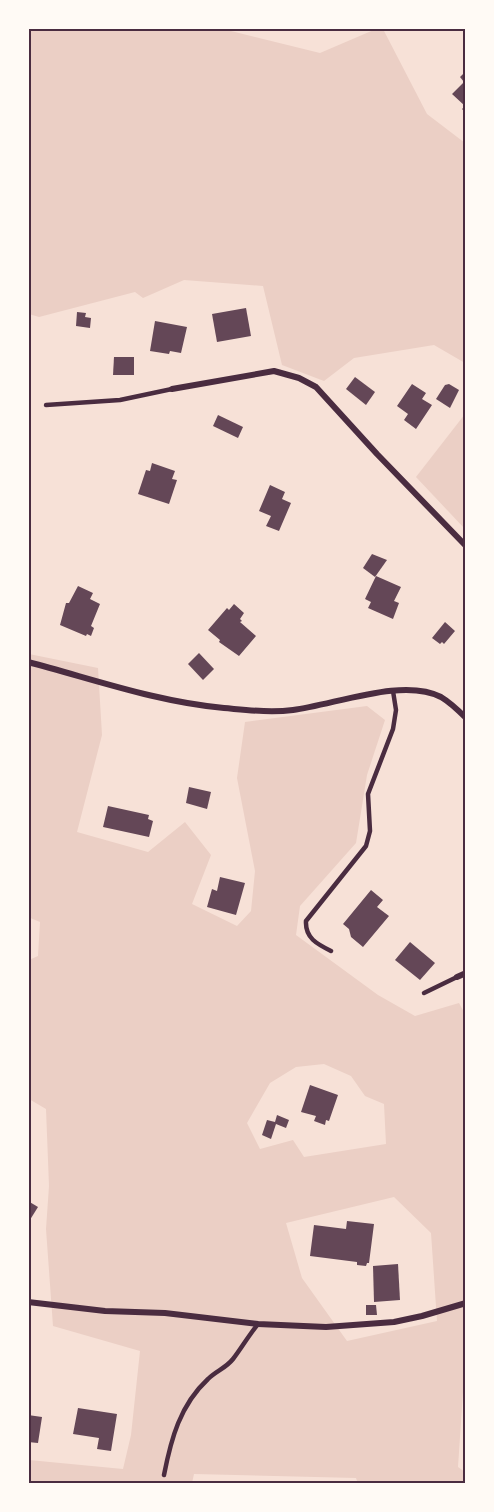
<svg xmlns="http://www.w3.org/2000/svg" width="494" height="1512" font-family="'PT Sans Narrow',sans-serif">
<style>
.green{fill:#ebcfc5;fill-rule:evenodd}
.building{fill:#644757}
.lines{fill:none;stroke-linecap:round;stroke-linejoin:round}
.service{stroke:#4a2c40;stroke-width:4.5}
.minor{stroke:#4a2c40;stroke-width:6}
.neatline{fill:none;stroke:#4a2c40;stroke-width:2}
</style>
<rect width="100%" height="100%" fill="#f7e1d7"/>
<g class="green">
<path d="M28,29H223L320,53L376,29H383L427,114L465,143V363L434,345L354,358L324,381L282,365L263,286L184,280L143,298L135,292L39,317L29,314Z"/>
<path d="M465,414V529L416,477Z"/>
<path d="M29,654L98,668L102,735L77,832L148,852L185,822L211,855L192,904L237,926L251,911L255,871L237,778L245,722L367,706L385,720L367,775L356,843L300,906L296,935L378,995L415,1016L459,1003L465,1014L466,1392H463L458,1467L465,1472V1483L358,1484L356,1478L194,1474L192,1483H29V1460L123,1469L131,1435L140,1351L53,1326L46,1229L49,1186L46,1109L29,1099V960L38,956L40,922L28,917ZM324,1064L351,1076L365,1096L384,1104L386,1144L304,1157L293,1140L260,1149L247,1123L270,1083L296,1067ZM394,1197L431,1233L437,1321L347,1341L302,1278L286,1223Z"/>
</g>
<g class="building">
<path d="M466,71V113L462,109L465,106L452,94L464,82L460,77Z"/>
<path d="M246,308L251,336L217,342L212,314Z"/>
<path d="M77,312L86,313L85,317L91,318L90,328L76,326Z"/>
<path d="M155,321L187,327L181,353L170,351L169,354L150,351Z"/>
<path d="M114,357H134V375H113Z"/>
<path d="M355,377L375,392L366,405L346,389Z"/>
<path d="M412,384L426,393L422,399L432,405L416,429L404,420L408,414L397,406Z"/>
<path d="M449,384L459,390L450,408L436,399L445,385Z"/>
<path d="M218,415L243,427L238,438L213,426Z"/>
<path d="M152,463L175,471L172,479L177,480L169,504L138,494L146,470L150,471Z"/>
<path d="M270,485L285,492L282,499L291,503L279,531L266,526L271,516L259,511Z"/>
<path d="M372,554L387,560L375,577L363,568Z"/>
<path d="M376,576L401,587L394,601L399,603L393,619L368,608L371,602L365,599Z"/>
<path d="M78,586L93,593L90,599L100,604L91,626L94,628L91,636L87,634L86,636L60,625L66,603H69Z"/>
<path d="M234,604L244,613L240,619L242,621L240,622L256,636L239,656L219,642L220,640L208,630L227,608L229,610Z"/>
<path d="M445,622L455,631L444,644L442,642L440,644L432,638Z"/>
<path d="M199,653L214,669L203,680L188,664Z"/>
<path d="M189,787L211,792L207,809L186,803Z"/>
<path d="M108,806L149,815L148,819L153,821L149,837L103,827Z"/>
<path d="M220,877L245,883L236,915L207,907L212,889L217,891Z"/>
<path d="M371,890L383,900L377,907L389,916L363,947L351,937L349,929L343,924Z"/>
<path d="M410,942L435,963L420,980L395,960Z"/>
<path d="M310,1085L338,1095L329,1121L326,1120L325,1125L314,1121L316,1116L301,1112Z"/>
<path d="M277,1115L289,1120L286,1128L276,1124L271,1139L262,1135L267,1120L275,1122Z"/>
<path d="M28,1201L38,1207L28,1223Z"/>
<path d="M347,1221L374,1224L369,1263H367L366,1266L357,1265V1262L310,1256L314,1225L346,1229Z"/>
<path d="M398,1264L400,1300L374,1302L373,1266Z"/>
<path d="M366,1305H376L377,1315H366Z"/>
<path d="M78,1408L117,1414L111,1451L97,1449L99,1438L73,1434Z"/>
<path d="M28,1415L42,1417L38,1443L28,1442Z"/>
</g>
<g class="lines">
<g class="service">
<path d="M46,405L120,400L172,389"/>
<path d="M331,951C317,944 305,938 306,921L366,846L370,831L368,794L393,729L396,710L393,691"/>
<path d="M424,993L457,977"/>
<path d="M164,1475C171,1439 180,1405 208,1379C216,1371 226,1368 233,1359C242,1347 249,1335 258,1324"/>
</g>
<g class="minor">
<path d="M172,389L274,371L299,378L316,387L377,454L466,546"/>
<path d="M28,662C93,679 157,702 224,708C247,710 270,713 293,710C334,705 403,677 441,697C451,703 458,710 466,718"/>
<path d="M457,977L466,973"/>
<path d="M28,1302L105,1311L165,1313L258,1324L326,1327L394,1322L422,1316L466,1303"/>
</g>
</g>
<rect width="494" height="1512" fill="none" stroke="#fffaf5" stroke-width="60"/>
<rect x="30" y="30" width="434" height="1452" class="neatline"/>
</svg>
